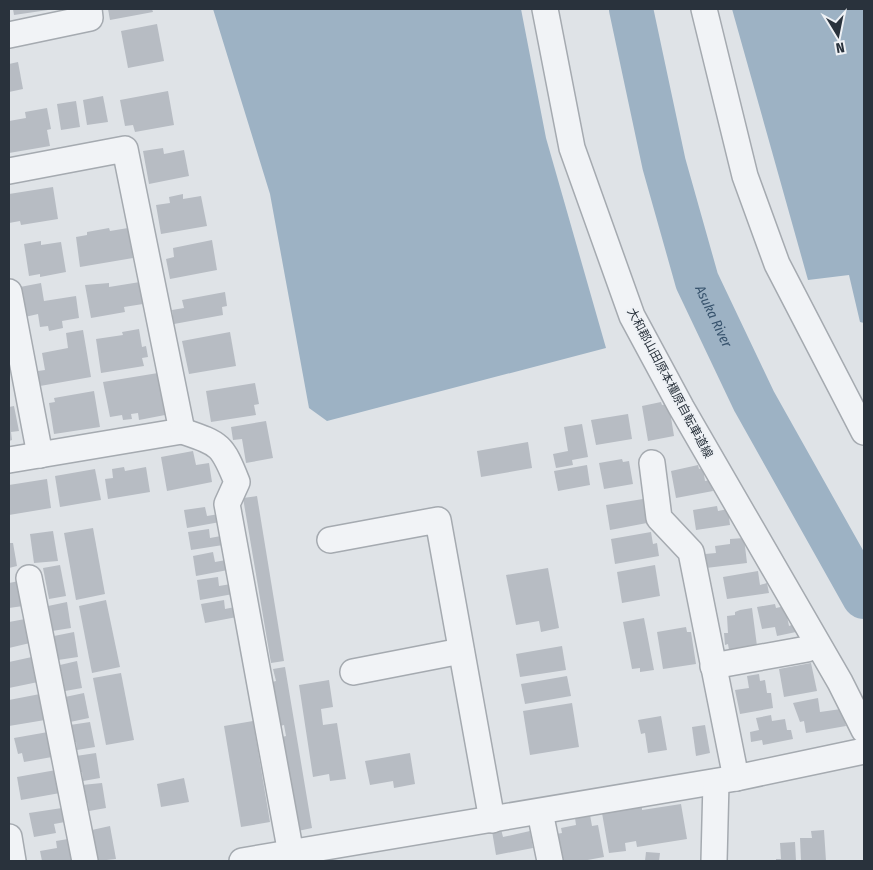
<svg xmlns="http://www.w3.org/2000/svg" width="873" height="870" font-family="'Fira Sans Condensed','Noto Sans JP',sans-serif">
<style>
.water{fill:#9db2c4}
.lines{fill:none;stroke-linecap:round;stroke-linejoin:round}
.river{stroke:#9db2c4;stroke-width:44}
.building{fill:#b7bcc3}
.street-casing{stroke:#a5aab0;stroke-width:28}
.street{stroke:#f1f3f6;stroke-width:25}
.labels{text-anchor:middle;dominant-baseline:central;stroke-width:4;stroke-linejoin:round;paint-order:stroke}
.street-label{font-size:12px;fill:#29323c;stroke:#eef1f5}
.water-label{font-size:14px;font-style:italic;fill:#37536d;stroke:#eef1f5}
</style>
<rect width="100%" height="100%" fill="#dfe3e7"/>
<g class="water">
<path d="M213,9H521L546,138L606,348L327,421L309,408L270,194Z"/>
<path d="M732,9H864V323L860,322L849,275L808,280Z"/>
</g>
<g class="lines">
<path class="river" id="s1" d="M631,9L664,164L697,281L754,401L864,597"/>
</g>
<g class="building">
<path d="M13,9H48V10L14,15Z"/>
<path d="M108,9H152L153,12L110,20Z"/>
<path d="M157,24L164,61L128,68L121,31Z"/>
<path d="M18,62L23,89L9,92V64Z"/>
<path d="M168,91L174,125L135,132L133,125L125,126L120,100Z"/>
<path d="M103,96L108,122L87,125L83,100Z"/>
<path d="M76,101L80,127L61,130L57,104Z"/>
<path d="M47,108L51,129L47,130L50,146L9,153V121L26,118L25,112Z"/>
<path d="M163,148L164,154L184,150L189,176L149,184L143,151Z"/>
<path d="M53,187L58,219L21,225L20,221L9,223V194Z"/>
<path d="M183,194V199L201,196L207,226L161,234L156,205L170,203L169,197Z"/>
<path d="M109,228L110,231L128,228L133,258L80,267L76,237L87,235V232Z"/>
<path d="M212,240L217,270L170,279L166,259L174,257L173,248Z"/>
<path d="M41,241V245L61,242L66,272L40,277V274L29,276L24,244Z"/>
<path d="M140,282L143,304L124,307L125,312L91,318L85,285L109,283V287Z"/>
<path d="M41,283L44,301L76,296L79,318L62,321L63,328L49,331L48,326L40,327L38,314L25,317L20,287Z"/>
<path d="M225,292L227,306L222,307L223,315L174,324L172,310L184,308L182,300Z"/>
<path d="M139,329L142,347L146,346L148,357L142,358L144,366L101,373L96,339L123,335L122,332Z"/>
<path d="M83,330L91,377L40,386L38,371L45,370L42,353L68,348L66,333Z"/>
<path d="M230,332L236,366L189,374L182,341Z"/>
<path d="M158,373L165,415L139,420L138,413L131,414L132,419L123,420L122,415L110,417L103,382Z"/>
<path d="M255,383L259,404L254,405L256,415L211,422L206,391Z"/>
<path d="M94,391L100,427L54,434L49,403L55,402L54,398Z"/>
<path d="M661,402L662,405L667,404L670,411L674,436L648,441L642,406Z"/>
<path d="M14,406L19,431L11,432L12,440L9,441V407Z"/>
<path d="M628,414L632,439L596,445L591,420Z"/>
<path d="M266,421L273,458L246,463L242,439L233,440L231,427Z"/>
<path d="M582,424L588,457L572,460L573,465L556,468L553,454L568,451L564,427Z"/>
<path d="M528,442L532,468L481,477L477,451Z"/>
<path d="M193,451L196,465L209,463L212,482L167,491L161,457Z"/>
<path d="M622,459L623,462L629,461L633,484L604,489L599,463Z"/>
<path d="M587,465L590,485L558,491L554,471Z"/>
<path d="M698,465L699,469L703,468L705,481L710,480L713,491L676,498L671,471Z"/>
<path d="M124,467L125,471L146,467L150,492L108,499L105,479L113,478L112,469Z"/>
<path d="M95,469L101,500L60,507L55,476Z"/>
<path d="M47,479L51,508L9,515V485Z"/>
<path d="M257,496L284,661L271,663L243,498Z"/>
<path d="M643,499L647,523L610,530L606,505Z"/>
<path d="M717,506L718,511L728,509L730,525L696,530L693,510Z"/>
<path d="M205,507L207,516L219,514L220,522L187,528L184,510Z"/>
<path d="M93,528L105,594L76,600L64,533Z"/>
<path d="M209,529L210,538L221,536L223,545L191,550L188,532Z"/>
<path d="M53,531L58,561L34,563L30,534Z"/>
<path d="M651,532L653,544L657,543L659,556L615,564L611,539Z"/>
<path d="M744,538L747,563L706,568L705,554L716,553L715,546L730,544V539Z"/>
<path d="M9,543H13L17,566L9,568Z"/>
<path d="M213,552L215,562L226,560L228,570L196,576L193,556Z"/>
<path d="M60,565L66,596L49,599L43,568Z"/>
<path d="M655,565L660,596L622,603L617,572Z"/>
<path d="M548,568L559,628L541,632L539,621L516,625L506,575Z"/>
<path d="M758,571L760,585L767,583L769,593L727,599L723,577Z"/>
<path d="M218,577L219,586L231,584L233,594L200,600L197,580Z"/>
<path d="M19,581L23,606L9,608V583Z"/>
<path d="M106,600L120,667L92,673L79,606Z"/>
<path d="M224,600L225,609L235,607L237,617L205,623L201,604Z"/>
<path d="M67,602L71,628L52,631L48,606Z"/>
<path d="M775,604L776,608L785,606L789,626L794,624L796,632L777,636L775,627L762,629L757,607Z"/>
<path d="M752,608L757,646L729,650L728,644L725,645L724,633H728L727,616L735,615V612L740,610Z"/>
<path d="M644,618L654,670L640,672V668L632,669L623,622Z"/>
<path d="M25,619L30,643L9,648V622Z"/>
<path d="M686,627L687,632H691L696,664L663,669L657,632Z"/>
<path d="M74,632L78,657L58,660L54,636Z"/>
<path d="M562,646L566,670L520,677L516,654Z"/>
<path d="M32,657L38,682L9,688V662Z"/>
<path d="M77,661L82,688L65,691L60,665Z"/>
<path d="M811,663L817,691L784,697L779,669Z"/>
<path d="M285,667L312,828L298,831L282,737L286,736L284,725L280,726L272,682L276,681L273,669Z"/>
<path d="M121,673L134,740L106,745L93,678Z"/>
<path d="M759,674L760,681L765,680L767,693H771L773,708L740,714L735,690L749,688L747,676Z"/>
<path d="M567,676L571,696L525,704L521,684Z"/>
<path d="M329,680L333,707L321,709L323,725L337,723L346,779L330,781L329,774L313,777L299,685Z"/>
<path d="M84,693L89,718L70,722L65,697Z"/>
<path d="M40,694L45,720L9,726V700Z"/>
<path d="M818,698L820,712L841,709L846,726L806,733L804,721L800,722L793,703Z"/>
<path d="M572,703L579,747L530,755L523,711Z"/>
<path d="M771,715L772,721L785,719L787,730H791L793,739L763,745L762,740L751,742L750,732L759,730L756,718Z"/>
<path d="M661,716L667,750L648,753L645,733L641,734L638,720Z"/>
<path d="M253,721L270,822L241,827L224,726Z"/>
<path d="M90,722L95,747L77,750L76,742H73L70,725Z"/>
<path d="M705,725L710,753L696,756L692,727Z"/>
<path d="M48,732L52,757L24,762L22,753L18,754L14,738Z"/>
<path d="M96,753L100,778L83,781L82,772L78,773L76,756Z"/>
<path d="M410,753L415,784L394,788L393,781L370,785L365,761Z"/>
<path d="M56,770L60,793L21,800L17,777Z"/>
<path d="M184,778L189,802L161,807L157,784Z"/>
<path d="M102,783L106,808L89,811L88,803H84L82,785Z"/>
<path d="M681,804L687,839L637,847L636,841L625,843L626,851L609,853L602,813L642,806V810Z"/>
<path d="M62,808L65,822L54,824L56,833L34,837L29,813Z"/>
<path d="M590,815L592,826L598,825L604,857L582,861H561L556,834L562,833L561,828L576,825L575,818Z"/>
<path d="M110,826L116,859L97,861L92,830Z"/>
<path d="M501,829L503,837L530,831L533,848L496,855L492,831Z"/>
<path d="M824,830L826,861H801L800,838H812L811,831Z"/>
<path d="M68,839L73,861H42L40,851L57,848L56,841Z"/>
<path d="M795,842L796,861H776V859H781L780,843Z"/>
<path d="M646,852L660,853L659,861H645Z"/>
</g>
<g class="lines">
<g class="street-casing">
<g id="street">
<path d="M545,9L572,148L632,316L681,407L840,682L864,730"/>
<path d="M704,9L745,176L777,264L864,432"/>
<path d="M9,35L90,18L89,9"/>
<path d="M9,171L125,149L182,431L9,460"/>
<path d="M9,292L40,455"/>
<path d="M182,431C220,444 222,444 237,482L227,504L291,854"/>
<path d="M652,463L659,518L691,552L736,778"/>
<path d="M330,540L438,520L492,820"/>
<path d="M29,578L85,861"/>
<path d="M713,666L807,649"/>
<path d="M353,672L461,651"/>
<path d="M540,812L550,861"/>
<path d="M9,837L13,861"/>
<path d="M242,861L736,778L864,751"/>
<path d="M714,861L716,782"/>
</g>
</g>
<use href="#street" class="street"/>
</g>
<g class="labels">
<g class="street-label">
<text transform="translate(670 383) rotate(62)">大和郡山田原本橿原自転車道線</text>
</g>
<g class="water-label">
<text stroke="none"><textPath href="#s1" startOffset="319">Asuka River</textPath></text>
</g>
</g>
<rect width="873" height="870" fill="none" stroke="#29323c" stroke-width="20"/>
<g transform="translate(838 35) rotate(170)" stroke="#eef1f5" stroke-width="4" paint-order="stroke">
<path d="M0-4L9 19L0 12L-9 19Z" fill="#29323c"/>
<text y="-8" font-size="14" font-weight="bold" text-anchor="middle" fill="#29323c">N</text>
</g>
</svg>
